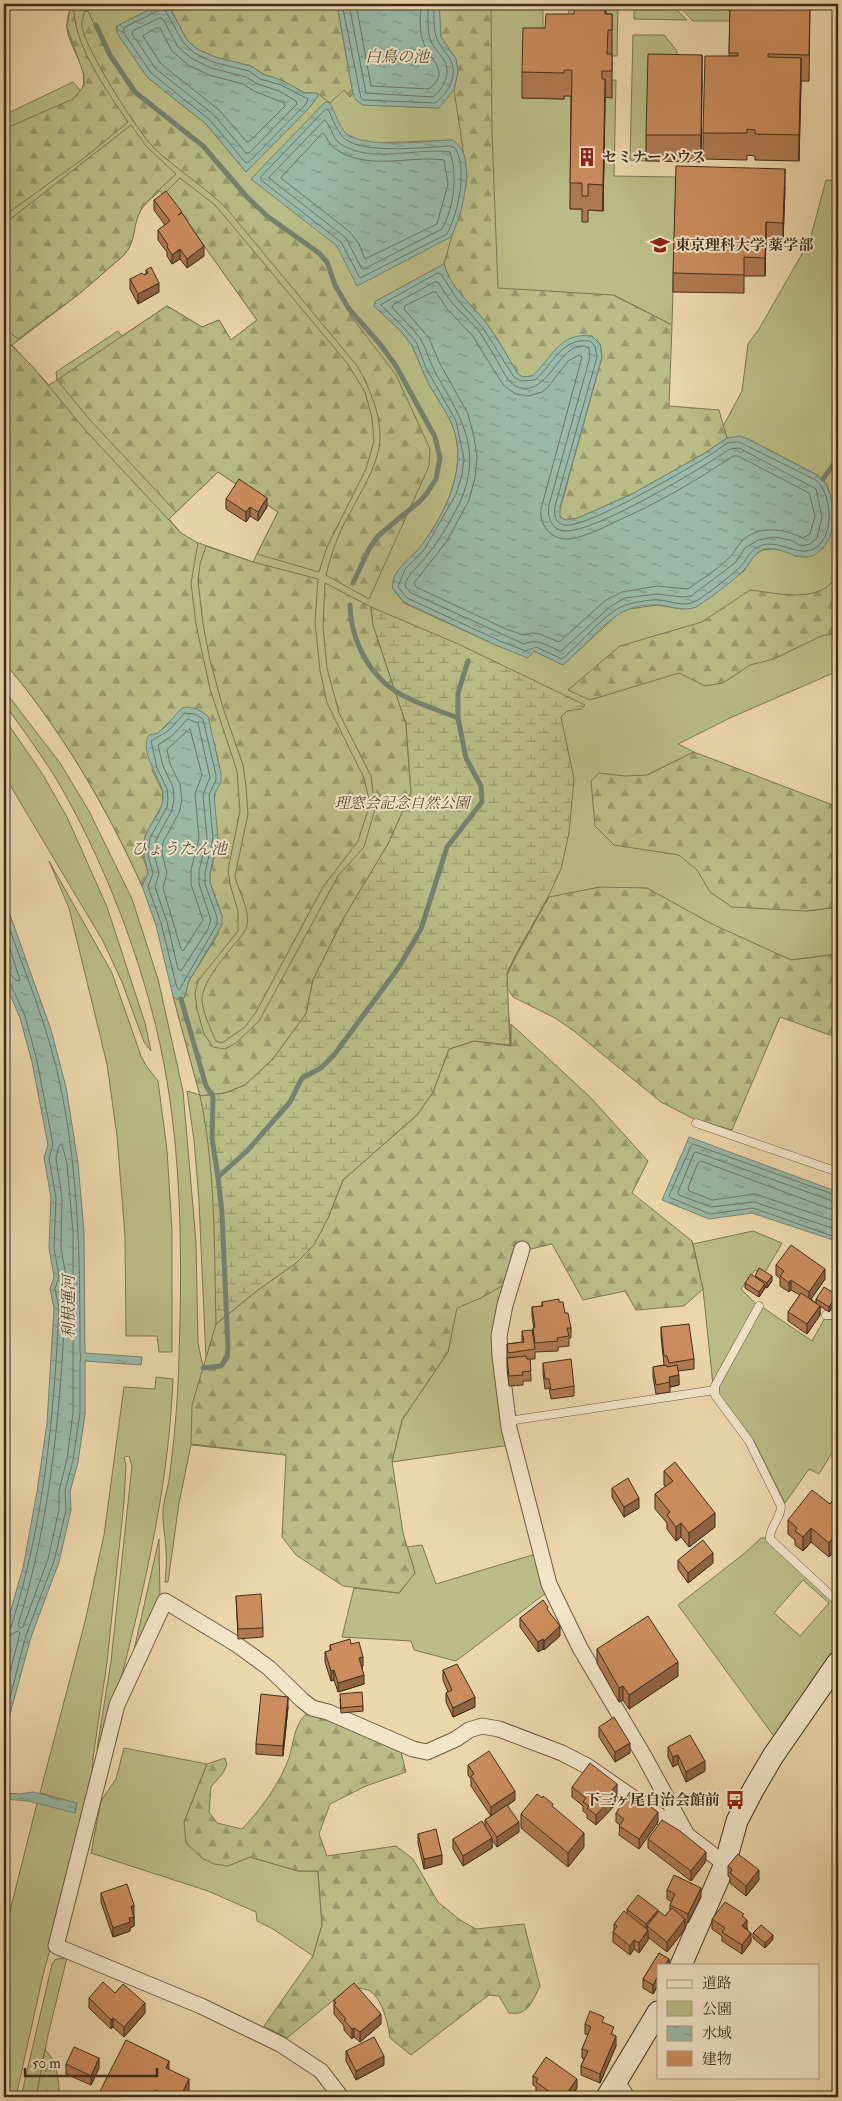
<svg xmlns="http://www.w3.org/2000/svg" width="842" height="2101" font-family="'IM FELL Double Pica','Noto Serif JP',serif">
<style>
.green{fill:#babd87;stroke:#7c7552;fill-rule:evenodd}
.forest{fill:url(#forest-firs);stroke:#7c7552}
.wetland{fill:url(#wetland-marsh);stroke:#7c7552}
.water{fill:url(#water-ripples);stroke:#758271}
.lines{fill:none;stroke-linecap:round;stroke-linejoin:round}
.shore{stroke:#6c7463;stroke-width:1}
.stream{stroke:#758271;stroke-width:5}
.lane-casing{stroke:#6a5840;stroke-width:9}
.street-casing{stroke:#6a5840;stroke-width:17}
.secondary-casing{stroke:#3e2d1c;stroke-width:23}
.lane{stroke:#f3e5c9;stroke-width:8}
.street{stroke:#f3e5c9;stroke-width:15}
.secondary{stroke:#f3e5c9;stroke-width:21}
.wall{fill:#af7951;stroke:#3e2d1c}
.shaded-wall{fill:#8e6342;stroke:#3e2d1c}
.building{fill:#cb8d5e;stroke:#3e2d1c}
.labels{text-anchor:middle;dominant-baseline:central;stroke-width:4;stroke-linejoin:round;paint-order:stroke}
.poi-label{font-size:15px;font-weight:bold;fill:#3e2d1c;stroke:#f3e5c9;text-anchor:start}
.park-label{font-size:15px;font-style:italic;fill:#574a31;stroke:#f3e5c9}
.water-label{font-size:16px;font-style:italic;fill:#504938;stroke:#f3e5c9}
</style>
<defs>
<pattern id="forest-firs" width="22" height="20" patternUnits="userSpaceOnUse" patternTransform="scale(1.25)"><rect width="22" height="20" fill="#babd87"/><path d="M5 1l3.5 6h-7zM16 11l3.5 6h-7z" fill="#999a6e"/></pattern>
<pattern id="wetland-marsh" width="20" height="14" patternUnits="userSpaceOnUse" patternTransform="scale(1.25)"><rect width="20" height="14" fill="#babd87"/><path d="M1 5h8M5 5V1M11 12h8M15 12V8" fill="none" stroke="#999a6e"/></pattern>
<pattern id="water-ripples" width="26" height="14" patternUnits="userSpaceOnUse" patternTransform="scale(1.25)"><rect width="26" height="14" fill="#99baaa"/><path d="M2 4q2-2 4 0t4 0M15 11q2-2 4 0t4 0" fill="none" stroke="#7e988a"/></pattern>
</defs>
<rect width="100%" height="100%" fill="#ecd7ac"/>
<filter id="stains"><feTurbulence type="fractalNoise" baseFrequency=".004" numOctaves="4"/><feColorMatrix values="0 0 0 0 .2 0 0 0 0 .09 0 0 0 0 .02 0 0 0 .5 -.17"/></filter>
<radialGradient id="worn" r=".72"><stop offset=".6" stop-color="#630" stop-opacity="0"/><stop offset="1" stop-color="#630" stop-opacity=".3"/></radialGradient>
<g class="green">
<path d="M71,4H163L117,26L116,30L147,77L206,124L246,172L310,107L318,96L317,93L166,4H337L353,94L363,105L438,108L454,90L439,4H543V29L522,98L564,99V96H572L570,209L603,211L605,106L602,97L612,80H616L614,176L676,177L672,325L614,295L632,494L444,264L376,301L374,306C387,319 404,331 413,348C419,360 423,374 430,386C437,398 445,410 451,422C470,464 446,513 421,546C411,559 390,571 393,589L404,603L498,646L528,657L534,651L563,665L618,614L629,609L657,605L682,609L696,607L744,571L754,556L762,550L773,549L787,551L797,557L832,501L827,484L819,476L748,439C736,435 730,441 719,434L742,391L748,344L759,329L810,240L826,180L838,181V671L732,717L678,744L694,752L647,775L806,911L838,907V954L791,960L777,954L531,931C523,944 511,959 507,975C502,1000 515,1027 509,1056L517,1206L500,1315L510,1445L392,1462L402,1420L448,1352L456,1308L450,1245L286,1455L191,1445L179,1503L168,1582H165C166,1571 167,1560 166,1550C166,1539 163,1528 163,1518C162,1503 169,1487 170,1472C175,1434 178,1395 179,1357C182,1265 182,1172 167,1081C151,983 110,873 61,787C44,758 23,730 4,703V690L60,763L89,811L132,899L158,979L183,1091L196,1242L198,1343L203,1367L206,1359L199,1201L194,1140L187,1091L200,1095L173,996L176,999L218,758L142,886C106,806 61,729 4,662V115L73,82L81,91C92,71 68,48 67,27C66,20 70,11 71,4ZM345,133L358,140L377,143L452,140L343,253L337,246ZM160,191L190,226L257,320L231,340L219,320L202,327L167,306L122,336L118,331L56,372L57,380L49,385L12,345L79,294L123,256C137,240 131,228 140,211C144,204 153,197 160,191ZM218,472L278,512L253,562L190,540L181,533L169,519Z"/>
<path d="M569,4H618L617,56H612V40H605L606,5L574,40H568Z"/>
<path d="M634,4H671L687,20L634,19Z"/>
<path d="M677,4L741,7L730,21H693Z"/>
<path d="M633,35H664L677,51V73L649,80L646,161L630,160Z"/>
<path d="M4,718L43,775L67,817L107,907L145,1023L151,1051L144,1042L122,982L103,941L4,775Z"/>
<path d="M49,861L112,973L141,1056L147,1067L158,1081L167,1150L172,1231V1352H159L157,1336H126L125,1236L117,1136L107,1064L69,908Z"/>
<path d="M753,1231L782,1243L764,1274L755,1270L741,1289L756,1304L713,1385L703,1289L693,1244Z"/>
<path d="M762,1307L812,1341L825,1318L832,1320L838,1319V1443L819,1474L809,1469L785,1503L754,1441L717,1393V1388Z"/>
<path d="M156,1377L173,1379C169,1480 147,1577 122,1675C114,1703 108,1732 100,1760L97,1749L111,1661L132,1466L129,1456L124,1457L126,1465L124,1502L107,1662L93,1758L92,1797L43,1975L16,2097H4V1935L37,1803L75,1812L76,1803L40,1793L85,1622L104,1535L124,1387L155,1389Z"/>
<path d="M761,1538H765L838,1604V1644L776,1739L678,1605L745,1553ZM803,1580L829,1603L800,1636L774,1613Z"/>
<path d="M159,1539L160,1600L132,1659Z"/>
<path d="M422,1545L436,1584L539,1553L550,1590L456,1661L414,1650L411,1641L342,1637L354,1588L399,1593L415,1573L407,1547Z"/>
<path d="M124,1748L207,1764L184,1822L228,1866L250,1857L298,1871H318L322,1925L313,1956L273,1929L257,1921L256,1912L208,1891L91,1853L101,1801L116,1779Z"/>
<path d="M67,1958L48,2035L36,2097H21L52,1964L56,1959Z"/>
</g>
<g class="forest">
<path d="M168,4H337L353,94L350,97L344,90L330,103L317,93H305L283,81L263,74L251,66L215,57L197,49L187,40Z"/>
<path d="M439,4H491L492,134L498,288L613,295L672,325L669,406L719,410L727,438L705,453L632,494L578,518L566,520L560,517L559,513L602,357L600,344L532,376L523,377L518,374C508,358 499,340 487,324C472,304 451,290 444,264L466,186L467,176L454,90L458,72L456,59L441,37Z"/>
<path d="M70,9L74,12C76,48 108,93 128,122L88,155L4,216V129L73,99L84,86V75L67,27Z"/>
<path d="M88,11L109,56L135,94L203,148L247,198L266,216L321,257L328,268L351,316L396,375L430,449L429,466L369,599L326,575C330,559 335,543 342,528C354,503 381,464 380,436C380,411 369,388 358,367L227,209C205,187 177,170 154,148C137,131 86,50 82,27C81,23 83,17 84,12Z"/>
<path d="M131,125L146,146L176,174C166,184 146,200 140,212C132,228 137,241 123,256L79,294L18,339L4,328V224Z"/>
<path d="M180,178L215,205L231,224L347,363L365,392L372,418L374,441L366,469L327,547L319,572L257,554L278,512L218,472L176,512L91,421L57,380L167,306L202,327L219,320L231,340L257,320L190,226L163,195Z"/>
<path d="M4,338L32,366L87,432L181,533L198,543L191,583L196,624L210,689L237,771L240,811L228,870L230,884L238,911V931L198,981L195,993L197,1009L204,1034L213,1047L225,1049L236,1043L259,1021L338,876L364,847L375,809L371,776L339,713L327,668L323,627L325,583L371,607L373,625L406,724L411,793L388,844L343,919L313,980L306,1014L272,1060L245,1085L225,1093L200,1096L173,996L176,999L184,998L189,981L218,934L222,916L210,883V873L217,847L214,801L218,758L202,712L193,708L172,719L158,733L152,770L162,790L163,798L162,805L145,836L143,857L148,873L142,886C106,806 61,729 4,662Z"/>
<path d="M206,546L253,562L318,579L315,622L320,670L327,703L364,778L370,804L358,841L323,887L256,1012L245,1027L222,1043L216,1041C211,1030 203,1013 202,1001C200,986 223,958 232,947C238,940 245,934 247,925C250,907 238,892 235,876L248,814L246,786L243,765L223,708L210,660L203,624L198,581L200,564Z"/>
<path d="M838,572V633L821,636L774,659L750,665L723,683L705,686L679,673L590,700L568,690L620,646L702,622L750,590C777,593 825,606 838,572Z"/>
<path d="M694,752L838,807V907L806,911L732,907L710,892L697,870L679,855L614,845L595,826L591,781L599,773L625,776L647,775Z"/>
<path d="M600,887L647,888L712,924L791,960L838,954V1038L780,1017L732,1130L694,1119L661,1102L574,1031L555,1018L513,997L507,988V975L515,958L549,897Z"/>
<path d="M511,1024L590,1097L648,1161L632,1193L692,1241L703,1289L684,1306L636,1310L625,1291L583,1300L552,1244L518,1252L507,1283L481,1298L457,1308L448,1352L402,1420L392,1461L403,1533L415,1573L399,1593L343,1586L296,1555L282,1537L286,1455L191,1444L192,1405L216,1324L258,1290L296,1263L328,1218L343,1180L417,1115L433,1092L449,1049L474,1041L511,1046Z"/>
<path d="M315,1714L400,1748L406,1772L366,1786L330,1804L319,1834L327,1856L396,1846L413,1859L438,1902L460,1920L476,1929L524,1924L540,1986C532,2001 529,2016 509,2013L499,1996L489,1995L411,2055L390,2038C388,2024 383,2000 370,1991C363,1987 353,1989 346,1990L287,2038L264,2026L313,1956L322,1925L318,1871H298L250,1857L228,1866L214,1864L202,1858L186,1843L184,1822L207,1764L225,1758L227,1765L223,1773L211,1787L209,1812L217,1823L242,1829C261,1809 279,1785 289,1758C294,1743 293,1728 305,1715Z"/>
<path d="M45,2050C58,2061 58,2081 60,2097H36Z"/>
</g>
<path class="wetland" d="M371,607L456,643L585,705L581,709L567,711L561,717L574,779L569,833L561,869L548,897L515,956L507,973L510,1045L474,1041L449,1049L433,1092L417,1115L343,1180L328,1218L314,1245L296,1263L258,1290L216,1324C214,1249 216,1170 200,1096L225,1093L245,1085L272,1060L306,1014L313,980L343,919L388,844L411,793L406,724L373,625Z"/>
<g class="water">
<path d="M161,4L168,5L187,40L197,49L215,57L251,66L263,74L283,81L305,93H317L318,96L310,107L246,172L206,124L147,77L117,33V26Z"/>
<path d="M337,4H439L441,37L456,59L458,72L454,90L439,108L363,105L356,100L353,94Z"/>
<path d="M325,102L330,103C335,112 339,128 347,134C367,149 426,141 452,140C479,153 462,216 451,237L357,286L337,246L251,179Z"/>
<path d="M444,264C451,290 472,304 487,324C499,340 508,358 518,374L523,377L532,376C553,358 558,332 592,336L600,344L602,357L560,507V517L566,520L578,518L632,494L705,453L727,438L740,436L748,439L819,476C838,494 840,539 816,554C798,565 781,543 762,550C753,554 750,563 744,570C738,577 705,602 696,607C685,612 670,606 659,605C650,604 637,606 629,609C610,615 579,651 563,665L534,651L528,658L498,646L404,602L393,589C390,571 411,559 421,546C446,513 470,464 451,422C445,410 437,398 430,386C423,374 419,360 413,348C404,331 387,319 374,306L376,301Z"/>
<path d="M187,707L197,709L208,716L221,774V782L214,795L218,838L210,873V883L222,916V925L189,981L184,998L176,999L173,996L156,925L142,886L148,873C146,859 140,850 146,835C151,821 165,810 163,793C160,777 139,752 149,735L158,733L165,727L182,708Z"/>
<path d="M4,898L51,1030L66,1087L78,1163L84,1232L85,1353L142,1357L141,1365L85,1361V1414L78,1462L70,1492L71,1510L59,1562L31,1637L4,1736V1633L23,1568L37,1492L47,1423L54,1308L50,1289L54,1277L49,1248L51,1198L44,1157L48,1145L32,1062L20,1018L4,980Z"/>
<path d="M689,1137L838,1192V1245L833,1240L752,1213L709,1219L662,1200Z"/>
<path d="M33,1792L77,1803L75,1813L28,1801L4,1799V1793L20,1794Z"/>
</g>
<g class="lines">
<g class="shore">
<path d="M342,4L361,98L364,100L435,103C448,94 459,74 450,59C446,52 440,46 437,39C433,29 434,15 434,4"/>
<path d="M349,4L366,93L433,97C443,89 451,75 445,62C441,54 433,48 430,39C427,28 428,16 428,4"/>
<path d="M356,4L371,86L429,89C451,72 431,61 424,44C419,32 420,17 421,4"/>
<path d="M162,9L165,10L183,42L194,53L213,62L249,71L260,79L281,85L308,99L306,104L248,163L245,162L210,120L151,73L123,32L124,28Z"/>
<path d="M160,18L163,19L178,47L191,58L211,68L246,77L258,84L279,91L296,101L297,104L249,153H246L214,115L156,69L132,34L133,31Z"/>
<path d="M157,28H160L172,51L188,65L209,75L243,84L254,91L284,103L285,106L250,141L247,142L219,110L161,64L143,36Z"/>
<path d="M326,109L329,111C332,118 336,128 341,135C356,156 426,147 450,146L455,148C468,169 458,213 447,234L360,278L341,242L261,180V177Z"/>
<path d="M325,120C331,126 332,137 339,143C372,165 415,147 450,152C458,176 454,207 442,229L364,269H362L346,238L269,178Z"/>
<path d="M323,133C327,137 329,144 334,148C367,172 408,155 444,160L448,184L437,224L365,259L359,244L350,232L281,178Z"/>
<path d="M438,273L441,274L457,299L483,328L514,377L521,381L535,380C553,365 561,337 590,341L595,346L597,357L555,506C554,514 554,522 564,525C583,530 684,471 705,458C713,454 720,447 728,443C731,442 736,442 739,442L816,480C831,493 834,529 820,544C802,563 781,537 760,546C749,550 747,561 739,568C733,574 700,600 694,602C683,607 670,601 660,600C651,599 638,602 629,604C607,609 581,644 562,659L536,647L526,651L500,641L407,598L398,587L405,569L424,550L456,494L462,475L464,459L456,421L426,368L417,344L407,331L381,305Z"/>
<path d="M435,282H438C443,290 448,298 454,305C462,313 470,321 478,330C486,341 493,354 500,366C505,375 510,386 521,388C550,395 563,334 589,348L590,357L549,505C547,517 551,530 565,531C594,533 702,468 730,449L739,448L816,489L822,517L817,538L810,544L801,546L790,540L775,537L758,540L745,548L735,563L691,596L682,597L657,594L625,598L611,606L561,651C547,647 538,637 524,644L411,593L405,586L406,581C412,570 421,564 428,554C440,540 456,512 463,495C482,444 457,412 434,370C429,360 426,348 420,338C412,327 401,318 392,307L393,305Z"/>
<path d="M433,292H436L447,309L472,335L504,386L516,394L529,396L542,392L549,386L568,361L579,355L582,357L541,509C539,525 551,540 568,539C585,537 600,529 615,522C656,504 696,481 733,456H738L809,493L815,516L810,534L803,538C783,528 757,525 741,542C736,547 734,554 729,558C717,570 702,579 688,589L657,586L622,592L606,600L559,642L540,634L532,633L523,635L506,629L416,587L414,583L447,541L469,500L475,478L477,457L474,437L468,414L439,362L429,338L404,309L405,306Z"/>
<path d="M185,713L195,714L203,719L216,775V780L209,795L213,838L205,873V884L217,917V924L179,990L177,988L161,923L148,887L153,873L148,855L150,838L167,807L168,799L167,789L157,768L151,741L168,731Z"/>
<path d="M188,719L198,723L210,777L203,795L207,838L199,871V884L211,920L208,929L181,971L178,969L167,922L155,887L159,873L154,854L156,840L172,810L174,799L173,787L163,766L158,745L172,736Z"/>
<path d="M190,729L202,775L195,794L199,838L191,870V884L203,920L183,951L181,949L163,888L167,873L162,853L163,842L179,813L182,800L180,784L170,764L167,750Z"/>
<path d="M4,913C24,971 49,1028 61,1089C79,1176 80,1264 80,1352L81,1357L80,1362V1413L73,1460L65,1491L66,1510L54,1561L26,1635L4,1721"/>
<path d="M4,931L20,980L17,981L11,975L4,974"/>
<path d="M4,980L10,983L25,1016L37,1061L53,1144L49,1158L56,1198L54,1248L59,1276L55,1289L59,1308C54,1416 44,1523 11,1627L8,1631H4"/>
<path d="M62,1144L67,1164L73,1232V1413L67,1459L59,1491V1510L48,1559L23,1627L20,1628L18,1625C50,1522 60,1416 65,1308L62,1290L66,1276L61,1248L62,1198L56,1158L59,1146Z"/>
<path d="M838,1196L693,1144L691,1146L669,1196L671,1198L710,1214L753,1208L838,1238"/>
<path d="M838,1203L696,1152L694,1153L678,1192L679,1195L711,1207L754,1202L838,1230"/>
<path d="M838,1210L830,1209L701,1161L698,1163L688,1188L689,1191L712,1200L755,1194L838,1222"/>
<path d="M4,1638L10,1636L17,1631L20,1633L4,1696"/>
</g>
<g class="stream">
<path d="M96,25L110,55L135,92L203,146L247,197L267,216L319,253L327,262L335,285L349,309L380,344L396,366L435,437L440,458L436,479L427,493L420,501L378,536L369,549L353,583"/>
<path d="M823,479L838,458"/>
<path d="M458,718V693L468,661"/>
<path d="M181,999L206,1086L213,1097L212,1138L218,1177"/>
<path d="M203,1368L221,1366L227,1357L228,1348L222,1213L218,1177L247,1151L290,1102L302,1078L321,1068L334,1055L399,967L421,929L447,847L482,802L481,786L466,758L458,718C441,711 424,706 408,698C372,682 351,643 350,605"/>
</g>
<g class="lane-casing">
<g id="lane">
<path d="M696,1123L838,1172"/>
<path d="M759,1306L715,1386V1395L749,1441L781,1506C781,1519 769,1527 770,1539L838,1602"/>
<path d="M826,1315H834L838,1314"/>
<path d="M508,1421L715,1390"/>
</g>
</g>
<g class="street-casing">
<g id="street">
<path d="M522,1249L505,1305L499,1336L500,1356L509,1428L549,1584L580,1648L644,1756L687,1835L725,1864"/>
<path d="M617,2082L627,2097"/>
<path d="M341,2097L321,2071L280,2044L201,2006L56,1946L117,1705L165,1601L236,1644L269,1668L302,1700L312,1708L328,1712L413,1749L427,1752L456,1739L469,1730L482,1726L499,1729L562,1753L587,1766L687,1835"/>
</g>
</g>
<g class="secondary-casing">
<g id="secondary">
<path d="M681,1965L725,1864L737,1821L753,1790L773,1756L838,1662"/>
<path d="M607,2097L658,2012"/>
</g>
</g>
<use href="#lane" class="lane"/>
<use href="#street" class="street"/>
<use href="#secondary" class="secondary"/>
</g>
<g class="wall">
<path d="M606,4V14H612V98L605,97L603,211L588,210V222H582V209H570L571,96H564V99L522,98V72L574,14Z"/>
<path d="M707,4H810L809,81H801L799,161L755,160V156L747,155V160L703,159V133L729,56L730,7L707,6Z"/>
<path d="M702,81L701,162L646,161V135Z"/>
<path d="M785,187L783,242L766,240L765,276H744V293L673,292V273Z"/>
<path d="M154,200L182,214L204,256L187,268L180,259L172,264L167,256V252L158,240V230L165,225L154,210Z"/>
<path d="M146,270L159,292L138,304L130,289V279L146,274Z"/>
<path d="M226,499L267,507L258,521L250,516L246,522L226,509Z"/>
<path d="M776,1265L825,1279L811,1299L816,1303V1299H837L829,1312L820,1306V1315L807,1334L788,1321V1312L800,1295L791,1290L789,1292L780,1286V1278L776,1275Z"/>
<path d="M755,1276L772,1281L767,1288L765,1287V1288L759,1297L745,1288V1283L755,1277Z"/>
<path d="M542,1302H559L565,1313L571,1328V1338H569V1346L558,1347V1351L535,1352V1359H530L531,1381H523V1385L509,1386L507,1368V1344L522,1342V1331L533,1335V1328H534L532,1317V1307L542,1306Z"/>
<path d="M661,1327L694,1359V1369L678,1371L679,1385L670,1387V1392L656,1394L653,1377V1367L664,1365L661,1336Z"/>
<path d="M543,1363L574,1386V1396L551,1399L549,1388L545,1389L543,1373Z"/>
<path d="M664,1471L715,1527L689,1547L681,1537L676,1541L667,1529V1523L655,1509V1494L666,1486L664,1485Z"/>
<path d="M612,1488L639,1508L624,1517L612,1497Z"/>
<path d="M838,1494V1562L833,1557V1552L829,1557L811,1542L803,1551L795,1545V1540L788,1534V1520L830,1504Z"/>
<path d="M678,1560L713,1563L688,1583L678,1569Z"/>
<path d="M236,1596L263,1628V1637L238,1639Z"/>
<path d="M548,1611L560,1636L544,1650L543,1649L538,1652L520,1627V1618Z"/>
<path d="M351,1644L363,1666L362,1667L364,1684L338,1692L334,1680L331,1681L325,1662V1652L330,1651V1645Z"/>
<path d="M597,1649L678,1676L629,1709L623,1700L619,1702L597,1663Z"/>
<path d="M443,1670L475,1707L453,1717L446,1702V1693L448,1692L443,1680Z"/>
<path d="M340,1699L363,1706V1711L341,1713Z"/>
<path d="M288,1707L283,1756L256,1754V1744Z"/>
<path d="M599,1727L630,1753L615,1762L599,1737Z"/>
<path d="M668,1747L705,1771L686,1782L678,1764L673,1767L668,1757Z"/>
<path d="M468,1765L515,1800L507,1806L519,1832L497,1847L492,1840V1848L463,1866L453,1849V1839L485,1827V1820L491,1816L471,1786V1779L468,1775Z"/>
<path d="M572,1787L617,1794L615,1797V1805L596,1825L587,1818V1814L583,1811V1806L572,1797Z"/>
<path d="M553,1807L584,1847L568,1867L521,1828V1814Z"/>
<path d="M616,1813L658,1822L639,1849L619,1835L620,1825L616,1822Z"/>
<path d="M418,1834L442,1864L424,1869L418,1843Z"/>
<path d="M648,1839L706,1861L691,1881L648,1848Z"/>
<path d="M728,1866L759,1880L746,1896L730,1883V1877L728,1876Z"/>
<path d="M667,1890L701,1897L688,1923L685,1922V1929L667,1952L648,1937V1940L639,1953L634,1949L630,1955L613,1942V1932L614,1930V1924L627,1914V1909L658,1912L665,1916L670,1910V1905L672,1902L667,1899Z"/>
<path d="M101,1893L134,1915V1926L130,1928V1931L113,1937L101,1902Z"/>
<path d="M744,1918L751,1942L742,1954L722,1941V1936L712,1929V1919Z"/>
<path d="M753,1933L773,1939L765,1948L753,1938Z"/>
<path d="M659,1953L669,1959V1965H658V1985L653,1994L643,1988V1979Z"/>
<path d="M115,1993L145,2013L124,2037L113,2027L111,2029L89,2008V1998Z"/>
<path d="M334,2000L381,2024L360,2042L354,2037L352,2039L344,2030V2026L334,2014Z"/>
<path d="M604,2023L614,2036L616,2046L600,2083L581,2075V2066L584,2059L582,2058V2049L588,2035L585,2034V2024Z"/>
<path d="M346,2051L384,2065L356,2080L346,2061Z"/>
<path d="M66,2064L99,2068L91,2085L66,2074Z"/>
<path d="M169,2069L189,2094L187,2097H97Z"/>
<path d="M533,2076L577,2088L571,2097H543L536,2092V2087L533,2085Z"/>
</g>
<g class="shaded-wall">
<path d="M702,55V81L701,162V135Z"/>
<path d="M801,58V84L799,161V135Z"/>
<path d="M605,79V105L603,211V185Z"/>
<path d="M785,169V187L783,242V223Z"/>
<path d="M766,222V240L765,276V258Z"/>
<path d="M204,246V256L187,268V259Z"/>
<path d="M180,249V259L172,264V255Z"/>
<path d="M159,283V292L138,304V294Z"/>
<path d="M267,498V507L258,521V512Z"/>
<path d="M250,507V516L246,522V512Z"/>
<path d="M825,1269V1279L809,1302V1292Z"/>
<path d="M772,1276V1281L767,1288V1283Z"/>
<path d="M791,1280V1290L789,1292V1283Z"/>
<path d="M765,1284V1288L759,1297V1292Z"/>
<path d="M837,1295V1299L829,1312V1307Z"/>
<path d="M820,1306V1315L807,1334V1324Z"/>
<path d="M679,1375V1385L670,1387L669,1377Z"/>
<path d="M639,1498V1508L624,1517V1507Z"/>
<path d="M715,1513V1527L689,1547V1533Z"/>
<path d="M681,1523V1537L676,1541V1527Z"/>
<path d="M811,1528V1542L803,1551V1537Z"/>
<path d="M838,1531V1545L833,1543V1552L829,1557V1543Z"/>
<path d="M713,1553V1563L688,1583V1573Z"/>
<path d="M560,1626V1636L544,1650V1641Z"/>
<path d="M543,1639V1649L538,1652V1642Z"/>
<path d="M363,1657V1666L359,1667V1658Z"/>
<path d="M678,1662V1676L629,1709V1695Z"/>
<path d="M334,1670V1680L331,1681V1671Z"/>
<path d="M364,1675V1684L338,1692V1683Z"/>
<path d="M623,1686V1700L619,1702V1688Z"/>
<path d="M288,1697V1707L283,1756V1746Z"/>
<path d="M475,1697V1707L453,1717V1708Z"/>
<path d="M630,1743V1753L615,1762V1752Z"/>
<path d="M678,1755V1764L673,1767V1757Z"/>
<path d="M705,1761V1771L686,1782V1772Z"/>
<path d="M617,1784V1794L615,1797V1805L596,1825V1815L611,1792Z"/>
<path d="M515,1791V1800L491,1816V1807Z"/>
<path d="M658,1812V1822L639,1849V1839Z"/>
<path d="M519,1822V1832L497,1847V1837Z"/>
<path d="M584,1833V1847L568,1867V1853Z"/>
<path d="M492,1838V1848L463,1866V1856Z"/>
<path d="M706,1852V1861L691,1881V1871Z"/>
<path d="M442,1855V1864L424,1869V1859Z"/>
<path d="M759,1870V1880L746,1896V1886Z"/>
<path d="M701,1888V1897L688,1923V1914Z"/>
<path d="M134,1905V1915L131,1916V1907Z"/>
<path d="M658,1910V1920L647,1926V1932L648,1930V1940L639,1953V1943L646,1933V1924Z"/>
<path d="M134,1917V1926L130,1928V1931L113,1937V1928L129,1918Z"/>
<path d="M685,1919V1929L667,1952V1942Z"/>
<path d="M747,1920V1929L742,1926Z"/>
<path d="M751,1933V1942L742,1954V1945Z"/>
<path d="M773,1935V1939L765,1948V1943Z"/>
<path d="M634,1940V1949L630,1955V1946Z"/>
<path d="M669,1959V1965H665Z"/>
<path d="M658,1976V1985L653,1994V1985Z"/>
<path d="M145,2003V2013L124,2037V2027Z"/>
<path d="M381,2014V2024L360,2042V2032Z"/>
<path d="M113,2018V2027L111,2029V2020Z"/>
<path d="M354,2028V2037L352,2039V2029Z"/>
<path d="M616,2036V2046L600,2083V2074Z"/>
<path d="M384,2056V2065L356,2080V2071Z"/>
<path d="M99,2058V2068L91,2085V2076Z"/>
<path d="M169,2061V2075L166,2068Z"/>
<path d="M189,2079V2094L187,2097H180Z"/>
<path d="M577,2079V2088L571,2097H564Z"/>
<path d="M155,2090V2097H152Z"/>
</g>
<g class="building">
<path d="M575,4H605V14H612V30H608L607,54H612V71H602V79H605L603,185L588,184V196H582V183H570L572,70H564V73L522,72L523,28H545L546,14H574Z"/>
<path d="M730,4H810L809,55L768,54V57L801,58L799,135L755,134V130L747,129V133H703L705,56H738V53H729Z"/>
<path d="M648,54L702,55L701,135H646Z"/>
<path d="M676,166L785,169L783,223L766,222L765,258L744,257V275L673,273Z"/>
<path d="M166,191L182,212L178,215L182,213L204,246L187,259L180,249L172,255L167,247L168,245L158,230L170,221L154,200Z"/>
<path d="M151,267L159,283L138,294L130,279L142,273L144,275L148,273L146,270Z"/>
<path d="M239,479L267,498L258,512L250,507L246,512L226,499Z"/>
<path d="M791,1245L825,1269L809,1292L791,1280L789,1283L780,1276L784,1271L776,1265Z"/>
<path d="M759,1268L772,1276L767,1283L755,1276Z"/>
<path d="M751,1274L765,1284L759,1292L745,1283Z"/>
<path d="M824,1287L837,1295L829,1307L816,1299Z"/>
<path d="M801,1293L820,1306L807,1324L788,1312Z"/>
<path d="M559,1299V1302H563L565,1313H568L571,1328H567L569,1336L557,1338L558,1341L535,1343L533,1328L535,1327L532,1307L543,1306L542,1302Z"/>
<path d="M689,1324L694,1359L669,1363L667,1356H664L661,1327Z"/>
<path d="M532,1330L535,1349L508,1353L507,1344L524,1342L522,1331Z"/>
<path d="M526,1356L527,1359H530L531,1371L522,1372L523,1375L509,1376L507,1358Z"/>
<path d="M571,1359L574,1386L551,1390L549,1379H545L543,1363Z"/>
<path d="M666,1365L667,1367L677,1365L679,1375L669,1377L670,1382L656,1385L653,1367Z"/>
<path d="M675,1462L715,1513L689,1533L681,1523L676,1527L667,1515L670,1512L655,1494L673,1481L664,1471Z"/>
<path d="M628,1478L639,1498L624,1507L612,1488Z"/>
<path d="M812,1490L830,1504L838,1494V1531L829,1543L811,1528L803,1537L795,1531L797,1528L788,1520Z"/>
<path d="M838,1536V1548L833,1543Z"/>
<path d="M703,1540L713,1553L688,1573L678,1560Z"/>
<path d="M261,1594L263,1628L238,1629L236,1596Z"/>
<path d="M543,1600L548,1607L547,1609L560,1626L544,1641L543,1639L538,1642L520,1618Z"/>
<path d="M648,1616L678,1662L629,1695L623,1686L619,1688L597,1649Z"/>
<path d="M350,1639L351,1644L359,1642L363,1657L359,1658L364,1675L338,1683L334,1670L331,1671L325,1652L331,1650L330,1645Z"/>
<path d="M457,1664L475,1697L453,1708L446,1693L452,1690L443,1670Z"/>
<path d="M362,1692L363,1706L341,1708L340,1694Z"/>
<path d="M261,1694L288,1697L283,1746L256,1744Z"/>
<path d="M614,1717L630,1743L615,1752L599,1727Z"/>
<path d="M690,1735L705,1761L686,1772L678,1755L673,1757L668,1747Z"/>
<path d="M489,1751L515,1791L491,1807L471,1776L474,1774L468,1765Z"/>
<path d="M590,1763L617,1784L611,1792L615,1795L596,1815L587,1808L589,1806L583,1802L586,1798L572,1787Z"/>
<path d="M630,1792L658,1812L639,1839L619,1826L624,1819L616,1813Z"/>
<path d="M537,1794L542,1798L543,1796L553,1804L552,1806L584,1833L568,1853L521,1814Z"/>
<path d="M507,1805L519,1822L497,1837L485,1820Z"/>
<path d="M662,1820L680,1831L706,1852L691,1871L648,1839Z"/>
<path d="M482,1821L492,1838L463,1856L453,1839Z"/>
<path d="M436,1829L442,1855L424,1859L418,1834Z"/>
<path d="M738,1854L759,1870L746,1886L730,1873L732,1869L728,1866Z"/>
<path d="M674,1875L701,1888L688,1914L670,1905L675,1894L667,1890Z"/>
<path d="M127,1884L134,1905L131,1907L134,1917L129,1918L130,1922L113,1928L101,1893Z"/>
<path d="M638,1895L658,1910L646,1924L627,1909Z"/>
<path d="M725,1902L744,1914L742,1916L747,1920L742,1926L751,1933L742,1945L722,1932L725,1928L712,1919Z"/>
<path d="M672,1908L685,1919L667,1942L647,1926L659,1911L665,1916Z"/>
<path d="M624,1911L648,1930L639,1943L634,1940L630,1946L613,1932L617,1926L614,1924Z"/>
<path d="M761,1925L773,1935L765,1943L753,1933Z"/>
<path d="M659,1953L669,1959L665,1965H658V1976L653,1985L643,1979Z"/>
<path d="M103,1982L115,1993L123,1984L145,2003L124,2027L113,2018L111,2020L89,1998Z"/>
<path d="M354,1983L381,2014L360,2032L354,2028L352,2029L344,2020L346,2019L334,2005L336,2003L334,2000Z"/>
<path d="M590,2011L604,2017L602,2022L614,2027L611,2034L616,2036L600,2074L581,2066L588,2051L582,2049L591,2027L585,2024Z"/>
<path d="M374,2037L384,2056L356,2071L346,2051Z"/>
<path d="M126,2040L169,2061L166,2068L189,2079L180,2097H170L155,2090L152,2097H97Z"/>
<path d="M74,2047L99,2058L91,2076L66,2064Z"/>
<path d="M546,2057L577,2079L564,2097H557L536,2082L538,2079L533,2076Z"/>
</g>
<defs>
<g id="building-bare" transform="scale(1.5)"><path d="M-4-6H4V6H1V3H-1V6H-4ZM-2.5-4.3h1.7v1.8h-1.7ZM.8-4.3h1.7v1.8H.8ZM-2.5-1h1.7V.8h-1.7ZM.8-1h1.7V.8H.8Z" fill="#8f2418" stroke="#f3e5c9" stroke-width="2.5" paint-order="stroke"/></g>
<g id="university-bare" transform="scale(1.5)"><path d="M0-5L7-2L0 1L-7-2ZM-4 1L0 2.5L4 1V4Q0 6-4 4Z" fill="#8f2418" stroke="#f3e5c9" stroke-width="2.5" paint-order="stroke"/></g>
<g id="bus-bare" transform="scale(1.5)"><path d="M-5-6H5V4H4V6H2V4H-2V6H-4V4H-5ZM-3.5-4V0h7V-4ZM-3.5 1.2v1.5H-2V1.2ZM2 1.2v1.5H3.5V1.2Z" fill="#8f2418" stroke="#f3e5c9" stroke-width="2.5" paint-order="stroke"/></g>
</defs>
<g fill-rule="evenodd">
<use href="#building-bare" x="587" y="157"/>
<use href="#university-bare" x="660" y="245"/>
<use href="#bus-bare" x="735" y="1800"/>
</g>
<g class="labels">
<g class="poi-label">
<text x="602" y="157">セミナーハウス</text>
<text x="675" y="245">東京理科大学 薬学部</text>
<text x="720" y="1800" text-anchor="end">下三ヶ尾自治会館前</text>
</g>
<g class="park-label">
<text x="402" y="803">理窓会記念自然公園</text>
</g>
<g class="water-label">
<text x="397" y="57">白鳥の池</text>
<text x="179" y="849">ひょうたん池</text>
<text transform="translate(69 1307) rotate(-90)">利根運河</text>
</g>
</g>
<rect width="842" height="2101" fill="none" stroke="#ecd7ac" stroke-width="20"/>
<rect x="5" y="5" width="832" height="2091" fill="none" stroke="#3e2d1c" stroke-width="2.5"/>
<rect x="10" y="10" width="822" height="2081" fill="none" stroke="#3e2d1c"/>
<rect x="657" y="1964" width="162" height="115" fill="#f3e5c9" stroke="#ab9b84"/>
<rect x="667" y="1980" width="25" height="8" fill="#f3e5c9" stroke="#ab9b84"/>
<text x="702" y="1988" font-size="15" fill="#3e2d1c">道路</text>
<rect x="667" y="2001" width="25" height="15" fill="#babd87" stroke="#ab9b84"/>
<text x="702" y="2014" font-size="15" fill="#3e2d1c">公園</text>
<rect x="667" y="2026" width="25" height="15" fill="url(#water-ripples)" stroke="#ab9b84"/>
<text x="702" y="2038" font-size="15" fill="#3e2d1c">水域</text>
<rect x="667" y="2051" width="25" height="15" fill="#cb8d5e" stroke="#ab9b84"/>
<text x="702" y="2064" font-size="15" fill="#3e2d1c">建物</text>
<path d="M25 2068v8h132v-8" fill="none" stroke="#3e2d1c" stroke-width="2.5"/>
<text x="32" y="2068" font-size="15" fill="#3e2d1c" stroke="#f3e5c9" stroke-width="4" paint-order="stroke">50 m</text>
<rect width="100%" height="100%" filter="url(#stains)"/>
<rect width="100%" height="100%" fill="url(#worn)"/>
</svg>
